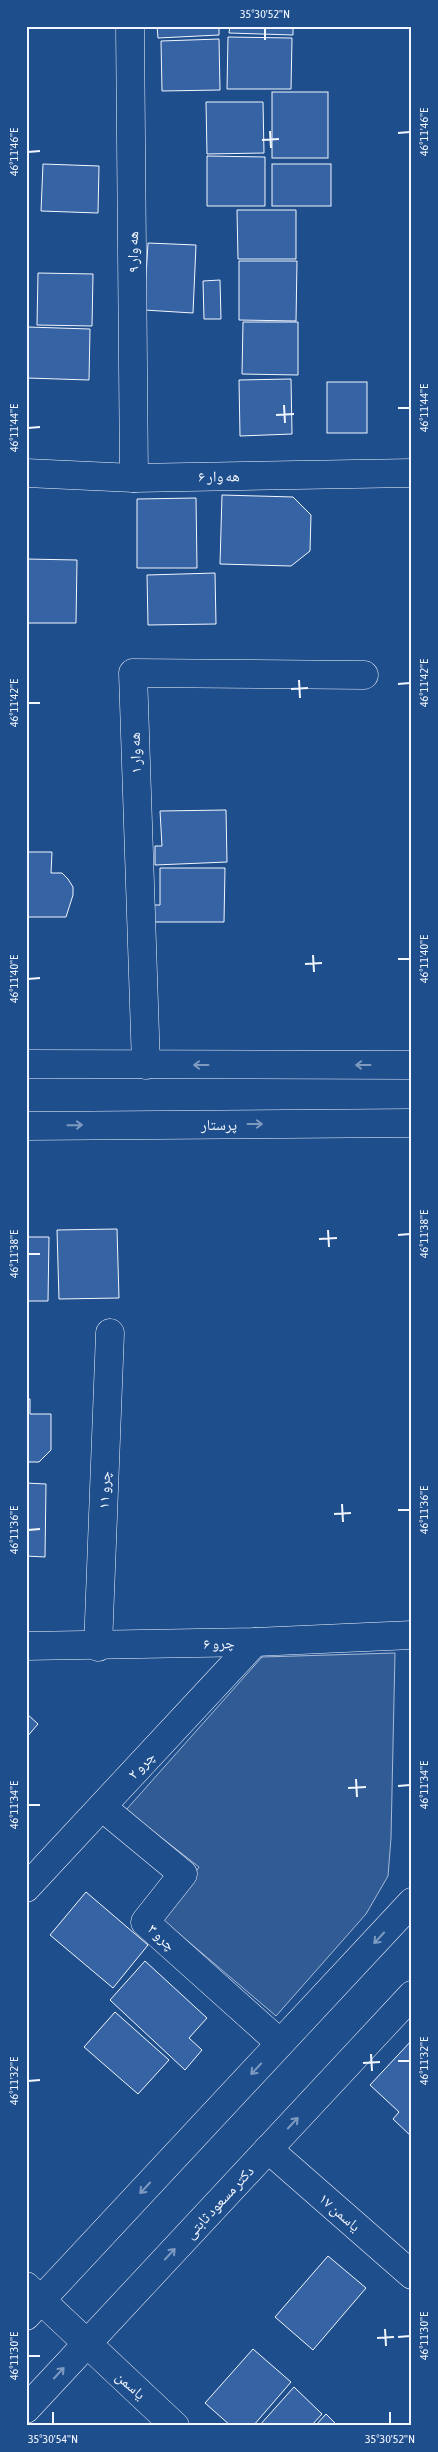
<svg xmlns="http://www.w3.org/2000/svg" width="438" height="2452" font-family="'Asap Condensed','Noto Naskh Arabic',sans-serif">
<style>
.built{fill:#305b95;stroke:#a8bbd7}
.building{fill:#3563a3;stroke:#f2f6ff}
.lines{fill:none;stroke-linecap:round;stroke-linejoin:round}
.minor-casing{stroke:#f2f6ff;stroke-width:29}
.major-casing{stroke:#f2f6ff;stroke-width:29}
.minor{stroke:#1f4e8c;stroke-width:28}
.major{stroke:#1f4e8c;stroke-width:28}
.oneway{stroke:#7e9ac0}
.ticks{fill:none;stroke:#f2f6ff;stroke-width:2}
.labels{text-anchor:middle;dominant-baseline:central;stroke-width:4;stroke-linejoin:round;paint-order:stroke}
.street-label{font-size:15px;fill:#f2f6ff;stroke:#1f4e8c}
.neatline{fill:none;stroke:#f2f6ff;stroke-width:2}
.ticks-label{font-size:12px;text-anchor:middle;fill:#f2f6ff}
</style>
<rect width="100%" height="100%" fill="#1f4e8c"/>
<path class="built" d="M395,1653L391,1838L388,1876L366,1914L276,2016L163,1920L199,1867L126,1810L262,1657Z"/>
<g class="building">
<path d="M157,26H219V35L158,38Z"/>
<path d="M230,26H293V35L229,33Z"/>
<path d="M228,37L292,38L291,89H227Z"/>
<path d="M219,39L220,90L162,91L161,41Z"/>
<rect x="272" y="92" width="56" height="66"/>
<path d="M206,102H263L264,153L207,154Z"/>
<path d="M207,156L265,157V206H207Z"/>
<path d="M43,164L99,166L98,213L41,211Z"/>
<rect x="272" y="164" width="59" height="42"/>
<path d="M237,210H296V259H238Z"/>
<path d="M148,243L196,245L193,313L144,310Z"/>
<path d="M239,261H297L296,321L239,320Z"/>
<path d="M38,273L93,274L92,326L37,325Z"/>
<path d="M220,280L221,319H204L203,281Z"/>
<path d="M243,322H298V375L242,374Z"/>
<path d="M28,327L90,329L89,380L27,378Z"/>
<path d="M291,379L292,434L240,436L239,380Z"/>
<rect x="327" y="382" width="40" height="51"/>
<path d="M222,495L293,497L311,515L310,551L291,566L220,564Z"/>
<path d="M196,498L197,568H137V499Z"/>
<path d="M26,559L77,560L76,623H26Z"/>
<path d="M215,573L216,624L148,625L147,575Z"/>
<path d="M226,810L227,862L155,865V846H162L160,811Z"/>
<path d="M26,852H52L51,873H62L68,879L73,887V895L66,917H26Z"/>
<path d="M160,868H225L224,922H150V905H160Z"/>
<path d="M117,1229L119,1298L59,1299L57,1230Z"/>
<path d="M26,1237H49L48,1301H26Z"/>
<path d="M26,1399H30V1414H51V1450L39,1462H26Z"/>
<path d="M26,1483L46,1484L45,1557L26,1556Z"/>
<path d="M26,1713L38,1724L26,1738Z"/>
<path d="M86,1892L148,1945L113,1988L50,1935Z"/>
<path d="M145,1961L207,2018L189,2038L202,2050L185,2070L110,2000Z"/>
<path d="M115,2012L169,2060L138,2094L84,2047Z"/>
<path d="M412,2040V2137L393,2119L399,2112L370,2085Z"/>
<path d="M328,2256L366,2288L313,2350L275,2317Z"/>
<path d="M253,2349L291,2382L253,2426H231L205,2403Z"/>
<path d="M294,2387L322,2414L311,2426H259Z"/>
<path d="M326,2414L338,2426H315Z"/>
</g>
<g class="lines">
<g class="minor-casing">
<g id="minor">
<path d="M130,26L134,478"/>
<path d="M26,473L134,478L412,473"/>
<path d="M146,1065L133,673L364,675"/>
<path d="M26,1646L255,1642L412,1635"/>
<path d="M98,1647L110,1333"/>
<path d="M102,1807L183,1874L145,1922L280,2043"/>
<path d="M26,1888L255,1642"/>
<path d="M268,2149L412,2275"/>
<path d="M26,2286L175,2426"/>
<path d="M26,2316L412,1902"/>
<path d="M26,2409L412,1995"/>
</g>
</g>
<g class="major-casing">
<g id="major">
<path d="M26,1064L412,1065"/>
<path d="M26,1126L412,1123"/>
</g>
</g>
<use href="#minor" class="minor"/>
<use href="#major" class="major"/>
</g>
<defs><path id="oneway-shaft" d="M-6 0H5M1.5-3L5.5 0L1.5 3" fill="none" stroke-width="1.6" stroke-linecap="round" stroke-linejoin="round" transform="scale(1.25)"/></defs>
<g class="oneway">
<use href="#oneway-shaft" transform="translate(201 1065) rotate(180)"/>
<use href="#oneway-shaft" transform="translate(363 1065) rotate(180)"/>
<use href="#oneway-shaft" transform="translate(255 1124)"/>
<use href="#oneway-shaft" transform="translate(75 1125) rotate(-1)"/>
<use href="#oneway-shaft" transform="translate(379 1938) rotate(133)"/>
<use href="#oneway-shaft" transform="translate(256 2069) rotate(133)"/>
<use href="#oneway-shaft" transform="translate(293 2123) rotate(-47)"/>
<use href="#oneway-shaft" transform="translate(145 2188) rotate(133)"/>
<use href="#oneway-shaft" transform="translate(170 2254) rotate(-47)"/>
<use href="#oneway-shaft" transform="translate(59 2373) rotate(-47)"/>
</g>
<path class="ticks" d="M265,28V40M270,131L271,148M398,133L410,132M262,140L279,139M28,152L40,151M284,405L285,423M398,408H410M276,415L294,414M28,428L40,427M299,680L300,698M398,684L410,683M291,689L308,688M28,703H40M313,955L314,972M398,959H410M305,964L322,963M28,979L40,978M328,1230L329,1247M398,1235L410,1234M319,1239L337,1238M28,1254H40M342,1504L343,1522M398,1510H410M334,1514L351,1513M28,1530L40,1529M356,1779L357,1797M398,1786L410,1785M348,1788L366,1787M28,1805H40M371,2054L372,2071M398,2061H410M363,2063L380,2062M28,2081L40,2080M385,2329L386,2346M398,2337L410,2336M377,2338L394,2337M28,2356H40M53,2412V2424M390,2412V2424"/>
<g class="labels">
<g class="street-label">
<text transform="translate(132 252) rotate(-90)">هه وار ۹</text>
<text transform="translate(219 476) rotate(-1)">هه وار ۶</text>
<text transform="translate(135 753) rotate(-92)">هه وار ۱</text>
<text x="219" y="1124">پرستار</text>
<text transform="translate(104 1490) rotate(-88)">چرو ۱۱</text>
<text transform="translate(219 1643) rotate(-2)">چرو ۶</text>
<text transform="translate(141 1765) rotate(-47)">چرو ۲</text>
<text transform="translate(162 1937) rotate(43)">چرو ۳</text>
<text transform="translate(219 2202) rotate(-47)">دکتر مسعود ثابتی</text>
<text transform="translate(340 2212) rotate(41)">یاسمن ۱۷</text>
<text transform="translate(131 2385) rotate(42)">یاسمن</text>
</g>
</g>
<rect width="438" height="2452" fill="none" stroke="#1f4e8c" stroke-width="55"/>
<rect x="28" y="28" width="382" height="2396" class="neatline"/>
<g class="ticks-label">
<text x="265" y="18">35°30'52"N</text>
<text transform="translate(424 132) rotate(-90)" y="4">46°11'46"E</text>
<text transform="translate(14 152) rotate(-90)" y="4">46°11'46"E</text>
<text transform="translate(424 408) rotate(-90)" y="4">46°11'44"E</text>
<text transform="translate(14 428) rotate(-90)" y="4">46°11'44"E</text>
<text transform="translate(424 683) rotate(-90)" y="4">46°11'42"E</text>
<text transform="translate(14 703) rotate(-90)" y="4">46°11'42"E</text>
<text transform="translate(424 959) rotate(-90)" y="4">46°11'40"E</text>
<text transform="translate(14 979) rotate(-90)" y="4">46°11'40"E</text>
<text transform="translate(424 1234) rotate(-90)" y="4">46°11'38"E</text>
<text transform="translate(14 1254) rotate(-90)" y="4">46°11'38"E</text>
<text transform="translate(424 1510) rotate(-90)" y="4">46°11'36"E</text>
<text transform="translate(14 1530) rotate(-90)" y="4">46°11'36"E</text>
<text transform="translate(424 1785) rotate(-90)" y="4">46°11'34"E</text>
<text transform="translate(14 1805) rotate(-90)" y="4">46°11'34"E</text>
<text transform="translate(424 2061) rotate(-90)" y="4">46°11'32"E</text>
<text transform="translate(14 2081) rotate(-90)" y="4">46°11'32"E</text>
<text transform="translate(424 2336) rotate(-90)" y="4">46°11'30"E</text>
<text transform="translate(14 2356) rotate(-90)" y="4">46°11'30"E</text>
<text x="53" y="2443">35°30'54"N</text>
<text x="390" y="2443">35°30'52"N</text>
</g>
</svg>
